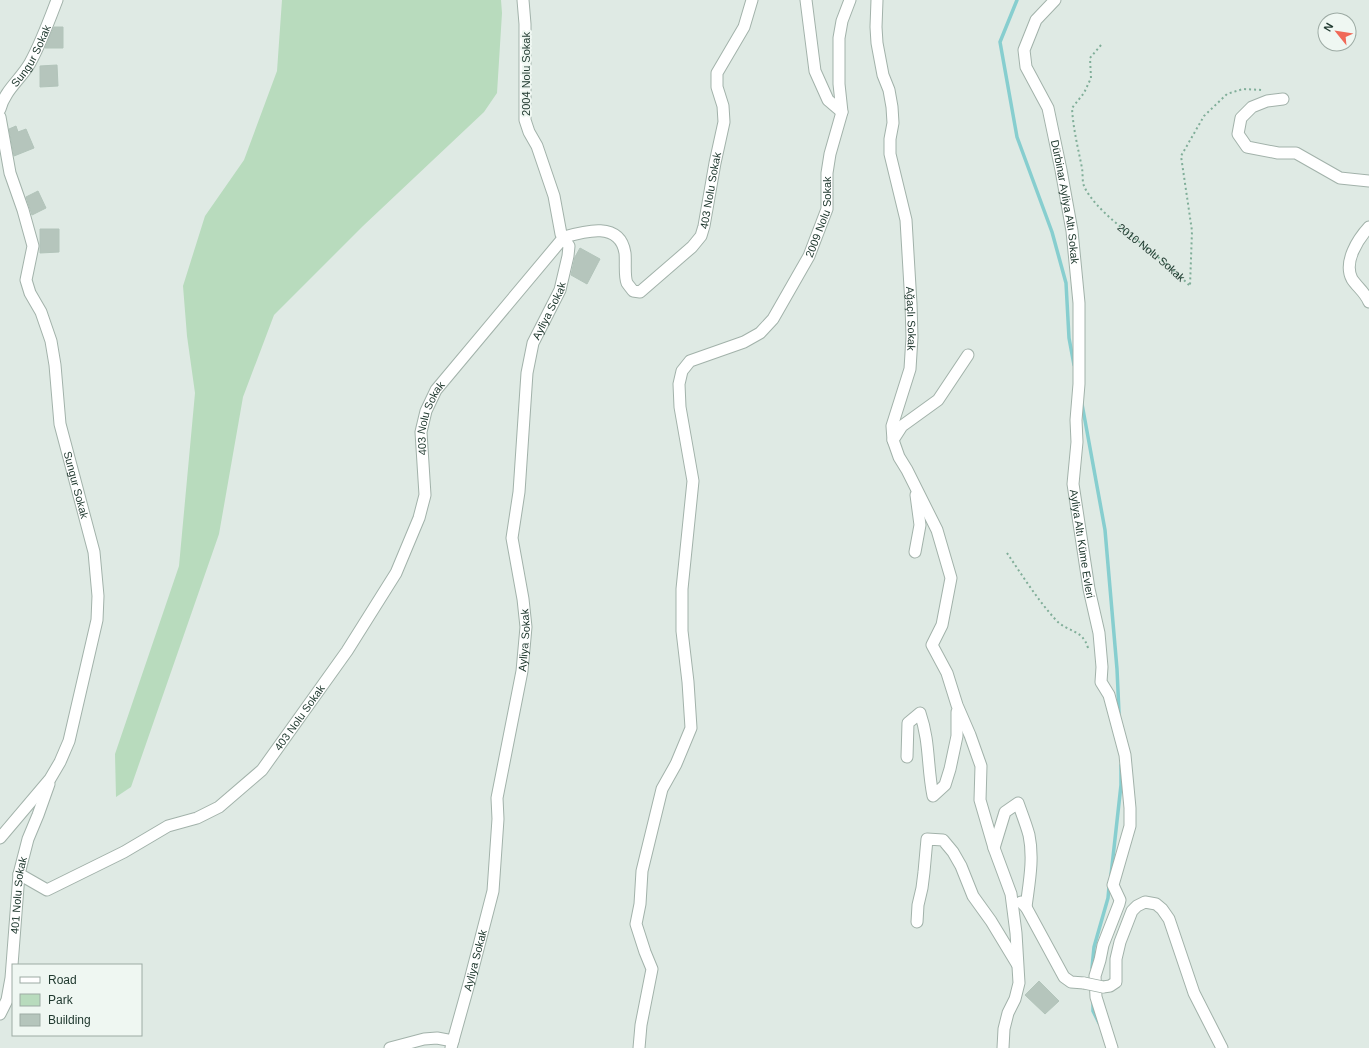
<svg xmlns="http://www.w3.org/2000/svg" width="1369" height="1048" font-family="Arial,sans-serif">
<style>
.green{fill:#b8dbbd}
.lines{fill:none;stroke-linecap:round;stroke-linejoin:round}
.stream{stroke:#87cecf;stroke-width:3.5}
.building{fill:#b5c5bc;stroke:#b2c4ba}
.street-casing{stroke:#a2b2aa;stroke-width:13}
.path{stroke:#80ae99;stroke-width:2;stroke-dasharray:2 3;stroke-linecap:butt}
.street{stroke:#fff;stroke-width:11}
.street-bridge-casing{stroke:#a2b2aa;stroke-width:13;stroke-linecap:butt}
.street-bridge{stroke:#fff;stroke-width:11}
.labels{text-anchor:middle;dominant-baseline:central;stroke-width:4;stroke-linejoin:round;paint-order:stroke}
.street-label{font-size:11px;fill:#213a30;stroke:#eff7f2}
</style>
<rect width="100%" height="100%" fill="#dfeae4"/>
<path class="green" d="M282,0H501L502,13L497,93L484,112L363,226L274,315L243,397L219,534L131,787L116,797L115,754L179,566L195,393L187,336L183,286L205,216L244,160L277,71Z"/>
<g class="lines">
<g class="stream">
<path d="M1017,0L1000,42L1017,137L1052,232L1066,283L1069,338L1074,365"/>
<path d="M1082,404L1105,530L1117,669L1119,713"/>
<path d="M1111,875L1121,785V765"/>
<path d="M1092,968L1094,947L1108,898L1109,887"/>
<path d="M1093,1000V1011L1099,1023"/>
</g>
</g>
<g class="building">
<path d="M54,27H63V48H45Z"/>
<path d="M57,65L58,86L40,87V66Z"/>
<path d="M16,126L18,132L26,129L34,148L14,156L9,129Z"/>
<path d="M38,191L46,208L32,215L26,197Z"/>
<path d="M40,229H59V252L40,253Z"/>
<path d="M580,248L600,259L587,284L571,275L575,257Z"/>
<path d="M1039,981L1059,1001L1045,1014L1025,995Z"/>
</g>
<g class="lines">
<g class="street-casing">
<g id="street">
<path d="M806,0L815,71L828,100L842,112"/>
<path id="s2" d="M877,0L876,27L877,43L883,75L889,90L892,107L893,123L890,139V154L906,220L911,304L912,337L910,369L892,426L893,440L899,457L907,470L937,530L951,578L942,625L932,645L947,673L957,705L970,735L981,766L980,800L994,848L1011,894L1016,933L1019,983L1015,999L1008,1013L1004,1029L1003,1048"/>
<path id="s3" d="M1055,0L1036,20L1024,50L1026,67L1048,108L1061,170L1072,231L1079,303V384L1076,420L1077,442L1073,484L1089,589L1099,633L1102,667L1101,682L1109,695L1125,755L1130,808V826L1113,885L1120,900L1119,904L1103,945L1100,960L1095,976L1096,997L1112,1048"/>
<path d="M1283,99L1267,101L1252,107L1241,118L1238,134L1247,147L1278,153H1296L1340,178L1369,181"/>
<path id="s4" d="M0,109C5,90 21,79 30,63C41,43 49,21 57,0"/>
<path id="s5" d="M0,117L10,173L23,210L33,246L26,280L30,293L41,312L51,341L55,365L60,424L94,552L98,596L97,620L69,741L60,762L50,779L0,838"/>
<path d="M1369,227C1358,239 1343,262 1352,279C1357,287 1365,292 1369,302"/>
<path d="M893,440L902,426L938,400L968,355"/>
<path d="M915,552L920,525L916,495"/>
<path d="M907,757L908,723L920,713C930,742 927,766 933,796L945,785L950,769L957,736V712"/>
<path d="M994,848L1005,812L1018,803C1022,814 1026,824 1029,835C1034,859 1029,883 1026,907"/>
<path id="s6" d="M19,874L47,890L124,852L168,826L197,818L219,807L262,770L347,651L396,573L419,518L425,495L421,432L426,411L436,390L564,237C585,231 620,221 625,253C626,261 624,276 627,283C629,286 631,288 633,291L640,292L692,247L701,236L704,226L715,163L724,122L723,106L717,87V73L744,27L752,0"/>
<path d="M1021,902L1026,907L1064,977L1071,982L1084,983"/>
<path d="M917,922L918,905L922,888L924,872L927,839L943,840L953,852L961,866L973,896L991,921L1017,964"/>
<path d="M1103,987L1110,986L1116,982V959L1120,942L1132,911L1137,906L1145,902L1156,904L1162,909L1169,919L1194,993L1222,1048"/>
<path id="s7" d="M0,1014L7,1000L11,978L19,874L28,839L38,815L49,784"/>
<path d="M390,1048L424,1039L437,1038L453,1041"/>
<path id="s8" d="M451,1048L470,980L493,891L498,819L497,798L522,671L526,627L523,599L512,538L519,492L527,373L533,343L560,290L568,256L569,246L561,234L554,196L537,146L529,132L525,120V24L523,0"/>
<path id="s9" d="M639,1048L641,1025L652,969L645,952L636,924L640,904L642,871L662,789L676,764L691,728L688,682L682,631V589L693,481L680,407L679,384L682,371L690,361L744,342L760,333L773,319L809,256L827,209V173L830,154L842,112L839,84V38L842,21L850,0"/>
</g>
</g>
<g class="path">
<path id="s1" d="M1101,45L1090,58L1091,78L1084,93L1072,108C1073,128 1078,148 1082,168C1083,174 1082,181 1084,186C1095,211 1137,239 1158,257C1169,266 1180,276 1190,286L1192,231L1181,156L1204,116L1227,94L1243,89L1263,90"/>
<path d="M1007,553C1022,575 1037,599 1055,619C1067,633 1082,628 1088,648"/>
</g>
<use href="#street" class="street"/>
<g class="street-bridge-casing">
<path id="street-bridge" d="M1084,983L1103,987"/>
</g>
<use href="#street-bridge" class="street-bridge"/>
</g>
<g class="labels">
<g class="street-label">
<text stroke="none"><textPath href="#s4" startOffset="62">Sungur Sokak</textPath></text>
<text transform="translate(526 74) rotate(-90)">2004 Nolu Sokak</text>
<text stroke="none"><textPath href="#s6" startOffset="1160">403 Nolu Sokak</textPath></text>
<text stroke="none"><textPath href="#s3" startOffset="219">Dürbinar Ayliya Altı Sokak</textPath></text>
<text stroke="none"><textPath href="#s9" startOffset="914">2009 Nolu Sokak</textPath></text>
<text stroke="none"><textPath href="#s1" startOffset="247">2010 Nolu Sokak</textPath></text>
<text stroke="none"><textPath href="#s8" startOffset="752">Ayliya Sokak</textPath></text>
<text stroke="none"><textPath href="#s2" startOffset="323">Ağaçlı Sokak</textPath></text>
<text stroke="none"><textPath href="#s6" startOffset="681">403 Nolu Sokak</textPath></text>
<text stroke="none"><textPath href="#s5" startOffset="381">Sungur Sokak</textPath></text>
<text stroke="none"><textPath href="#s3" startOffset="563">Ayliya Altı Küme Evleri</textPath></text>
<text stroke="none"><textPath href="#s8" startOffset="416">Ayliya Sokak</textPath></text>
<text stroke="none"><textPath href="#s6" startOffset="345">403 Nolu Sokak</textPath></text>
<text stroke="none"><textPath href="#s7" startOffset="121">401 Nolu Sokak</textPath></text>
<text stroke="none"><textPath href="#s8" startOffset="91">Ayliya Sokak</textPath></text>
</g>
</g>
<rect x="12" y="964" width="130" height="72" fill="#eff7f2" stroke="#9daba4"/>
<rect x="20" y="977" width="20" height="6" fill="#ffffff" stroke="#9daba4"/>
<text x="48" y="984" font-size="12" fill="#213a30">Road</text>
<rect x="20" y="994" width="20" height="12" fill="#b8dbbd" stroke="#9daba4"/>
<text x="48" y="1004" font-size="12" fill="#213a30">Park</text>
<rect x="20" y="1014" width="20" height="12" fill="#b5c5bc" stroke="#9daba4"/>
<text x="48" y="1024" font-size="12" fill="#213a30">Building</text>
<g transform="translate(1337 32) rotate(300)"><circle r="19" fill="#eff7f2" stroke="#9daba4"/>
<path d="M0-3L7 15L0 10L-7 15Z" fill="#f06958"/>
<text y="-6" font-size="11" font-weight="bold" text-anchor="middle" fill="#213a30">N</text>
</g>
</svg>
